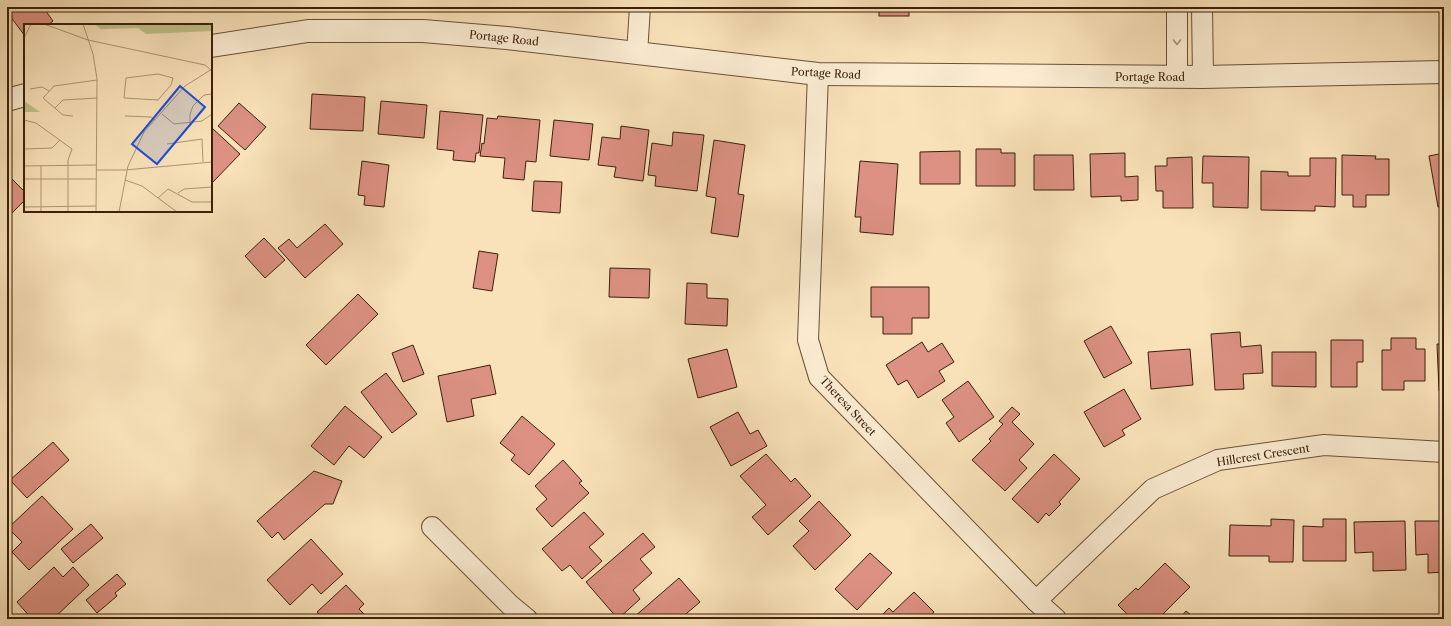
<svg xmlns="http://www.w3.org/2000/svg" width="1451" height="626" font-family="'Libre Caslon Text',serif">
<style>
.building{fill:#dc9182;stroke:#3c2109}
.lines{fill:none;stroke-linecap:round;stroke-linejoin:round}
.minor-casing{stroke:#6b5135;stroke-width:22}
.tertiary-casing{stroke:#6b5135;stroke-width:24}
.minor{stroke:#fbecd2;stroke-width:20}
.tertiary{stroke:#fbecd2;stroke-width:22}
.oneway{stroke:#a59178}
.labels{text-anchor:middle;dominant-baseline:central;stroke-width:3;stroke-linejoin:round;paint-order:stroke}
.street-label{font-size:11px;fill:#3c2109;stroke:#fbecd2}
.inset-road{fill:none;stroke:#ad9573;stroke-width:1}
.view{fill:#1d4ed8;fill-opacity:0.15;stroke:#1d4ed8;stroke-width:2}
.inset-edge{fill:none;stroke:#3c2109;stroke-width:2}
</style>
<rect width="100%" height="100%" fill="#f9e2ba"/>
<filter id="stains"><feTurbulence type="fractalNoise" baseFrequency=".005" numOctaves="4"/><feColorMatrix values="0 0 0 0 .2 0 0 0 0 .09 0 0 0 0 .02 0 0 0 .5 -.17"/></filter>
<radialGradient id="worn" r=".72"><stop offset=".6" stop-color="#630" stop-opacity="0"/><stop offset="1" stop-color="#630" stop-opacity=".3"/></radialGradient>
<g class="building">
<path d="M7,7H43L53,21L48,25H25V36L7,12Z"/>
<rect x="879" y="7" width="30" height="9"/>
<path d="M312,94L365,97L363,131L310,129Z"/>
<path d="M381,101L427,105L424,138L378,134Z"/>
<path d="M239,103L266,127L245,150L218,126Z"/>
<path d="M440,111L483,115L479,153H476L475,162L453,160L454,151L437,149Z"/>
<path d="M498,116L540,120L536,162L526,161L524,180L503,178L505,158L480,156L482,143L484,144L487,118L497,119Z"/>
<path d="M554,120L593,124L589,160L550,156Z"/>
<path d="M621,126L649,130L643,181L614,177L616,167L598,165L602,137L620,139Z"/>
<path d="M211,127L240,154L211,184Z"/>
<path d="M673,132L704,135L697,191L655,186L656,176L648,175L652,143L672,146Z"/>
<path d="M714,140L745,145L738,194L744,195L738,237L711,233L716,198L706,196Z"/>
<path d="M976,149H1001V153H1015V186H976Z"/>
<path d="M960,151V184H920V152Z"/>
<path d="M1125,153V177L1138,176V200L1121,201V196L1091,197L1090,154Z"/>
<path d="M1444,153V206L1438,207L1429,156Z"/>
<path d="M1034,155H1073L1074,190H1034Z"/>
<path d="M1342,155L1376,156L1375,159H1389V195H1366V207H1353V195H1342Z"/>
<path d="M1203,156L1249,157L1248,208L1213,207V183H1202Z"/>
<path d="M1192,157L1193,208H1163V191H1156L1155,166H1167V158Z"/>
<path d="M1310,158H1336L1335,207L1315,206V211L1261,210V171L1288,172V176H1310Z"/>
<path d="M362,161L389,165L384,207L364,205L365,196L358,195Z"/>
<path d="M860,161L898,164L893,235L860,232L861,217H855Z"/>
<path d="M7,174L25,192V200L7,218Z"/>
<path d="M534,181L562,182L560,213L532,211Z"/>
<path d="M325,224L343,244L305,278L278,248L289,239L297,248Z"/>
<path d="M264,238L285,260L265,278L245,256Z"/>
<path d="M479,251L498,254L492,291L473,288Z"/>
<path d="M610,268L650,269L649,298L609,297Z"/>
<path d="M687,283L707,284V298L728,299L727,326L685,324Z"/>
<path d="M871,287H929V318H912V334H883V317H871Z"/>
<path d="M358,294L378,314L326,365L306,345Z"/>
<path d="M1111,326L1132,363L1104,378L1084,341Z"/>
<path d="M1240,332L1241,347L1261,345L1263,373L1243,374L1244,389L1215,390L1211,334Z"/>
<path d="M1391,338H1416V349H1425V381H1404V390H1382V350H1391Z"/>
<path d="M1331,340H1363V362H1357V387H1331Z"/>
<path d="M922,342L928,352L942,343L954,362L939,371L945,381L918,398L907,380L898,385L886,365Z"/>
<path d="M1437,344H1444V391H1439Z"/>
<path d="M413,345L424,374L403,382L392,353Z"/>
<path d="M727,349L737,387L698,398L688,359Z"/>
<path d="M1190,349L1193,385L1151,389L1148,352Z"/>
<path d="M1272,352H1316V387L1272,386Z"/>
<path d="M490,365L496,394L471,399L474,416L447,422L438,376Z"/>
<path d="M386,373L417,414L392,433L361,392Z"/>
<path d="M968,381L994,417L959,442L946,423L954,417L942,400Z"/>
<path d="M1124,389L1141,419L1122,430L1125,435L1104,447L1084,412Z"/>
<path d="M345,406L382,437L364,458L349,446L334,465L311,446Z"/>
<path d="M1012,407L1020,414L1012,422L1034,444L1019,460L1027,468L1005,491L972,460L991,441L989,439L1003,424L999,421Z"/>
<path d="M738,412L750,434L758,430L767,446L731,466L710,427Z"/>
<path d="M522,416L555,444L529,475L511,460L515,455L500,443Z"/>
<path d="M53,442L69,460L27,498L10,480Z"/>
<path d="M766,454L791,482L795,478L811,496L768,535L752,517L766,505L740,476Z"/>
<path d="M1054,454L1080,479L1059,502L1061,504L1049,516L1046,513L1038,523L1012,499Z"/>
<path d="M563,460L582,481L579,483L589,493L552,527L536,509L547,499L535,486Z"/>
<path d="M314,471L342,481L333,504H325L284,540L278,532L272,538L257,521Z"/>
<path d="M42,496L73,529L29,570L12,552L22,542L8,528Z"/>
<path d="M819,501L851,535L815,570L793,546L809,531L799,521Z"/>
<path d="M584,512L604,534L589,547L602,561L582,579L570,565L562,571L542,549Z"/>
<path d="M1271,519L1294,520L1293,562H1269V556H1229L1230,525L1271,526Z"/>
<path d="M1323,519H1346V561H1303V526L1323,527Z"/>
<path d="M1405,521L1406,570L1373,571V552L1355,553L1354,522Z"/>
<path d="M1415,521H1444V572L1428,573V554L1416,555Z"/>
<path d="M91,524L103,538L73,563L61,549Z"/>
<path d="M643,533L655,547L640,559L652,573L633,590L640,599L618,619L586,582Z"/>
<path d="M311,539L343,574L321,594L312,584L290,605L267,580Z"/>
<path d="M870,553L892,573L857,610L835,589Z"/>
<path d="M1165,563L1190,587L1158,619H1132L1118,605L1136,588L1138,590Z"/>
<path d="M54,567L63,577L73,567L89,585L53,619H32L17,602Z"/>
<path d="M117,574L126,584L115,593L117,596L97,613L86,600Z"/>
<path d="M679,578L700,602L680,619H636L634,617Z"/>
<path d="M346,585L364,604L359,609L369,619H324L317,612Z"/>
<path d="M914,592L934,612L928,619H878L889,608L893,612Z"/>
<path d="M1186,611L1196,619H1179Z"/>
<path d="M226,614L231,619H220Z"/>
</g>
<g class="lines">
<g class="minor-casing">
<g id="minor">
<path d="M1177,7V77"/>
<path d="M1202,7L1203,77"/>
<path d="M637,53L640,7"/>
<path d="M818,74L808,340L819,377L1036,601L1056,619"/>
<path d="M432,527L510,605L527,619"/>
<path d="M1036,601L1153,489L1218,460L1324,445L1444,452"/>
</g>
</g>
<g class="tertiary-casing">
<g id="tertiary">
<path d="M211,46L308,31H423L507,38L818,74L1203,77L1444,72"/>
<path d="M7,100L25,95"/>
</g>
</g>
<use href="#minor" class="minor"/>
<use href="#tertiary" class="tertiary"/>
</g>
<defs><path id="oneway-chevron" d="M-2-3.5L2.5 0L-2 3.5" fill="none" stroke-width="1.6" stroke-linecap="round" stroke-linejoin="round"/></defs>
<use class="oneway" href="#oneway-chevron" transform="translate(1177 42) rotate(90)"/>
<g class="labels">
<g class="street-label">
<text transform="translate(504 38) rotate(6)">Portage Road</text>
<text transform="translate(826 73) rotate(3)">Portage Road</text>
<text x="1150" y="77">Portage Road</text>
<text transform="translate(848 406) rotate(47)">Theresa Street</text>
<text transform="translate(1263 455) rotate(-9)">Hillcrest Crescent</text>
</g>
</g>
<g transform="translate(24 24)">
<rect width="188" height="188" fill="#f9e2ba"/>
<path d="M70,0H188V7L122,10L114,4L77,5ZM0,77L16,88H1L0,92Z" fill="#c1c28d"/>
<path class="inset-road" d="M20,0L64,16M59,0L69,30L73,55L72,188M0,14L7,0M64,16L181,41L187,46M134,50L149,54L147,61L134,76L100,74L102,54ZM6,65L18,63L25,67M31,84L39,76L73,74M138,90L150,100L178,97L188,90M49,92L39,91L19,74L30,62L73,56M101,92L127,93L131,96M0,96L12,99L48,125L44,136V188M166,99V90L169,82L180,71L188,70M143,120L178,115L179,138M0,125L28,124L36,116M0,142L72,141M17,142V188M72,146H101L188,138M0,155H72M101,156L118,162L153,188M154,169L160,165L188,163M134,174L144,165L168,178H188M0,183L72,182M95,188L104,142L120,108L161,62L188,45"/>
<path class="view" d="M156,62L181,83L133,140L108,120Z"/>
<rect width="188" height="188" class="inset-edge"/>
</g>
<rect width="1451" height="626" fill="none" stroke="#f9e2ba" stroke-width="24"/>
<rect x="8" y="8" width="1435" height="610" fill="none" stroke="#3c2109" stroke-width="2"/>
<rect x="12" y="12" width="1427" height="602" fill="none" stroke="#3c2109"/>
<rect width="100%" height="100%" filter="url(#stains)"/>
<rect width="100%" height="100%" fill="url(#worn)"/>
</svg>
